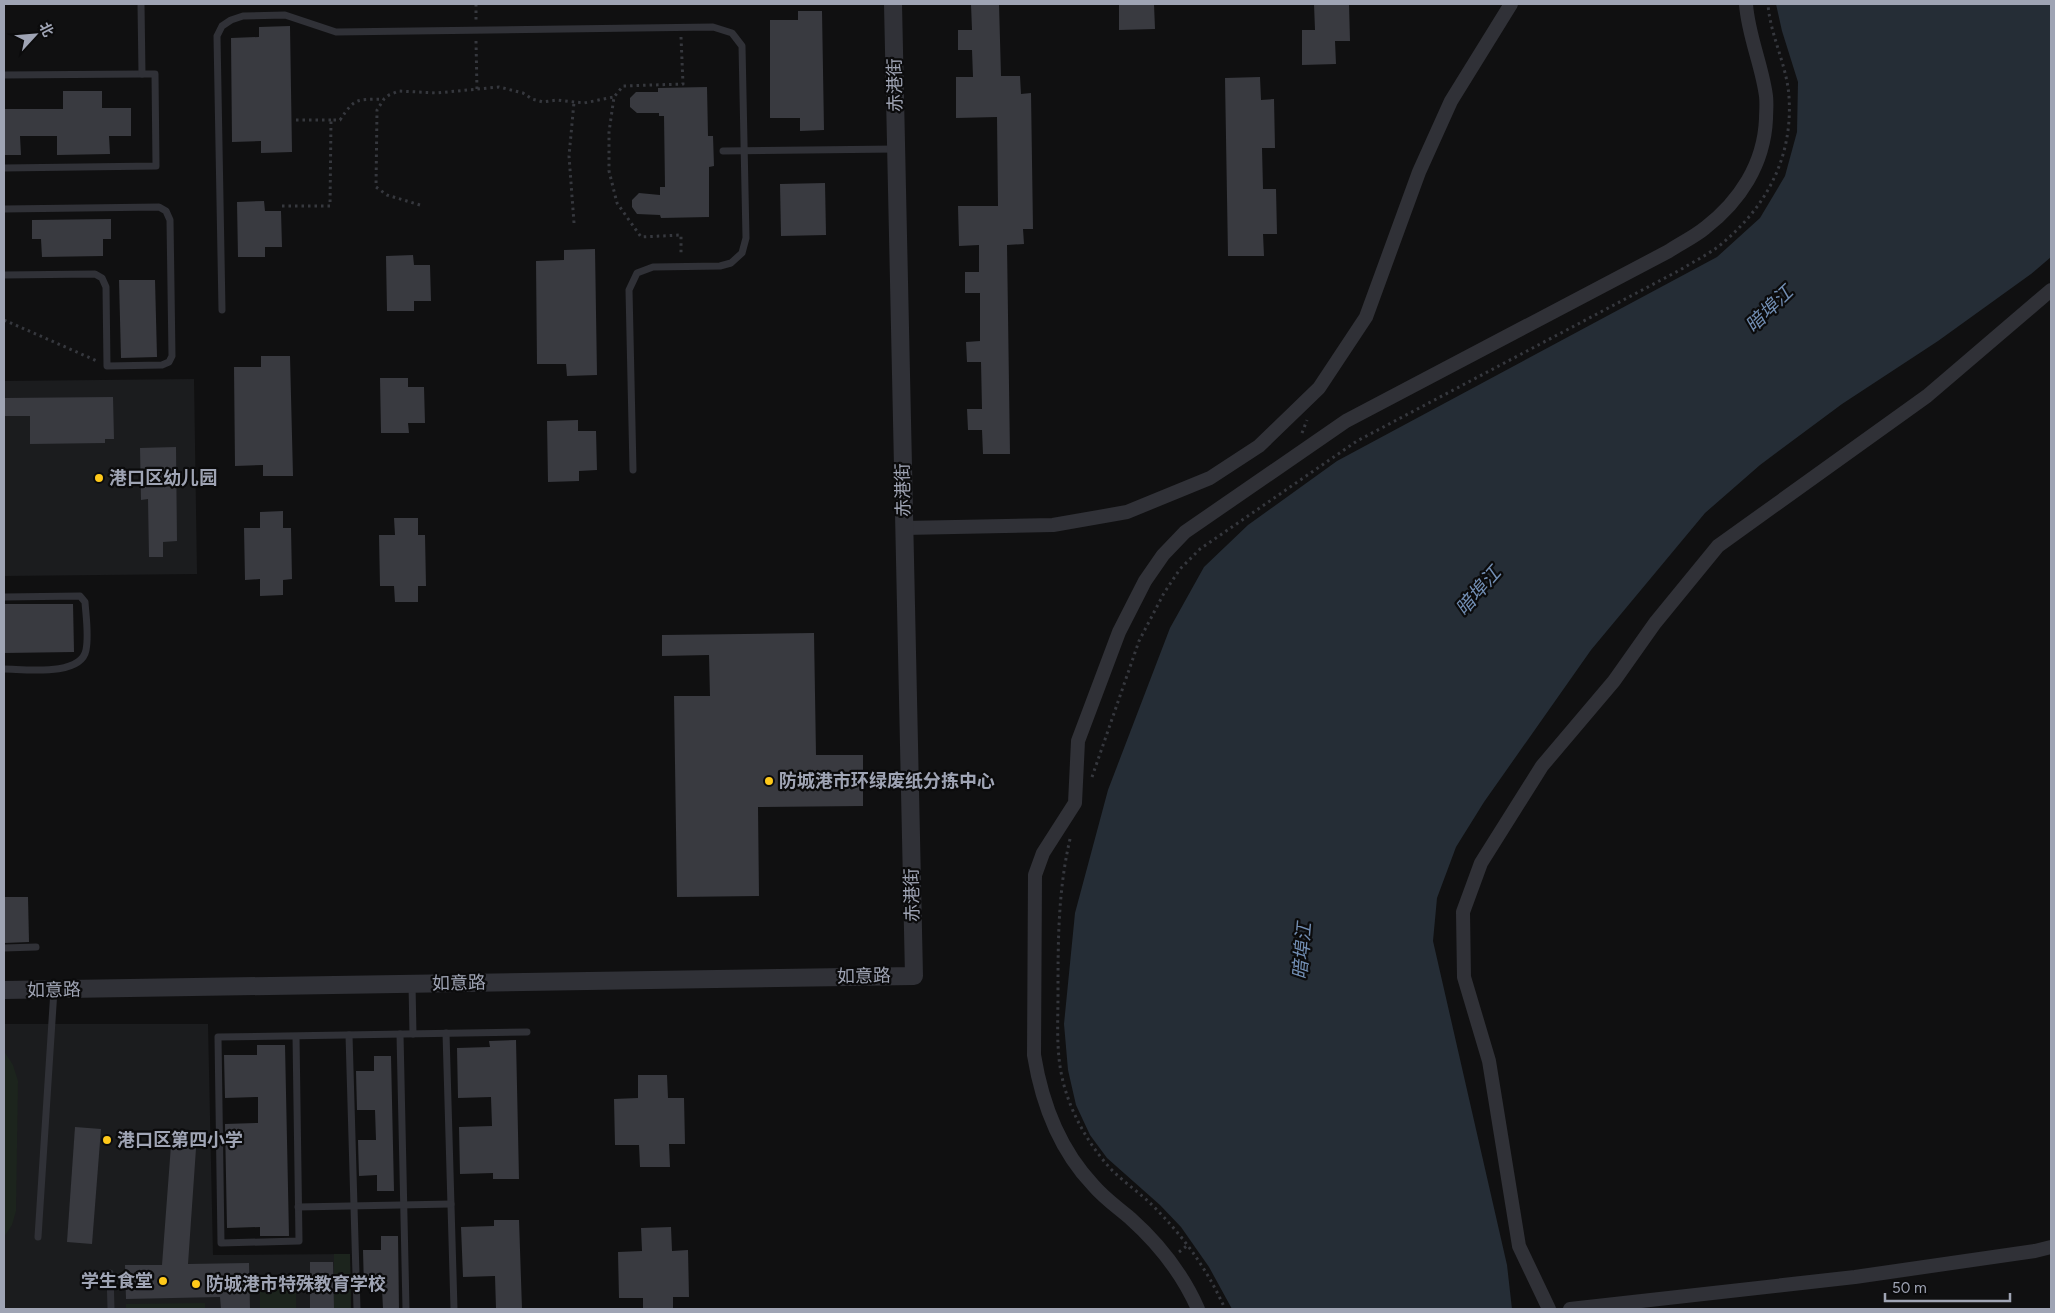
<svg xmlns="http://www.w3.org/2000/svg" width="2055" height="1313" font-family="Figtree,'Noto Sans SC',sans-serif">
<style>
.built{fill:#1b1c1e}
.green{fill:#1c241d}
.water{fill:#252d36}
.building{fill:#393a40}
.lines{fill:none;stroke-linecap:round;stroke-linejoin:round}
.path{stroke:#36383e;stroke-width:3;stroke-dasharray:2.5 4;stroke-linecap:butt}
.service{stroke:#303137;stroke-width:7}
.minor{stroke:#303137;stroke-width:14}
.tertiary{stroke:#303137;stroke-width:18}
.poi-dot{fill:#ffc91a;stroke:#0b0b0c;stroke-width:2}
.labels{text-anchor:middle;dominant-baseline:central;stroke-width:4.5;stroke-linejoin:round;paint-order:stroke}
.street-label{font-size:18px;fill:#9fa4b4;stroke:#0b0b0c}
.poi-label{font-size:18px;font-weight:bold;fill:#9fa4b4;stroke:#0b0b0c;text-anchor:start}
.water-label{font-size:19px;font-style:italic;fill:#728eb3;stroke:#0b0b0c}
</style>
<rect width="100%" height="100%" fill="#101011"/>
<g class="built">
<path d="M194,379L197,574L4,576V381Z"/>
<path d="M4,1024H208L213,1255L350,1254L351,1309H4Z"/>
</g>
<g class="green">
<path d="M4,1051L13,1065L18,1081L16,1211L12,1225L4,1237Z"/>
<path d="M334,1254H350L351,1309H334Z"/>
<rect x="260" y="1286" width="36" height="23"/>
<path d="M205,1303V1309H126V1304Z"/>
</g>
<path class="water" d="M1776,4H2051V257L2031,274L1938,341L1842,404L1760,465L1705,513L1591,650L1484,802L1456,847L1437,898L1433,941L1507,1265L1512,1309H1232L1209,1267L1181,1227L1160,1205L1107,1158L1090,1135L1076,1105L1068,1070L1064,1024L1075,913L1108,790L1170,628L1204,567L1248,525L1337,461L1717,257L1760,218L1785,176L1797,132L1798,82L1782,31Z"/>
<g class="building">
<path d="M971,4H999L1001,76H1020L1021,94L1031,93L1033,229H1023L1024,244L1007,245L1010,454H983L982,430H968L967,409H982L981,362H967L966,342L980,341V293H965V272H979V245L959,246L958,206H998L997,117L956,118V77H973L972,50H958V30H972Z"/>
<path d="M1119,4H1154L1155,29L1119,30Z"/>
<path d="M1314,4H1349L1350,41H1335L1336,64L1302,65V30H1315Z"/>
<path d="M798,11H822L824,130L800,131V118H770V20H798Z"/>
<path d="M290,26L292,152L261,153V141L232,142L231,38L259,37V27Z"/>
<path d="M1260,77L1261,100L1274,99L1275,148H1262L1263,189H1276L1277,234H1263L1264,256H1228L1225,78Z"/>
<path d="M707,87L708,136H713L714,166L709,167V217L661,218L660,215L637,214L632,207V200L639,193L660,195V187H665L664,116H659V113H637L630,107V98L636,92H658V88Z"/>
<path d="M63,91H102V108H131V136H109L110,154L57,155V136H20L21,155H4V109H63Z"/>
<path d="M825,183L826,235L781,236L780,184Z"/>
<path d="M264,201L265,211H281L282,247H265V257H238L237,202Z"/>
<path d="M111,219V239H103V256L42,257L41,239H32V220Z"/>
<path d="M595,249L597,375L567,376L566,364H537L536,261L564,260V250Z"/>
<path d="M413,255L414,265H430L431,301H414V311H387L386,256Z"/>
<path d="M119,280H155L157,357L121,358Z"/>
<path d="M261,356H290L293,476H263V465L235,466L234,367H261Z"/>
<path d="M380,378H408V387H424L425,423H408L409,433H381Z"/>
<path d="M113,397L114,439H105V443L30,444V416H4V398Z"/>
<path d="M578,420V431H596L597,470L579,471V481L548,482L547,421Z"/>
<path d="M176,447L177,541L163,542V557H149L148,499L141,500L140,448Z"/>
<path d="M283,511V528H291L292,579L283,580V595L260,596V579L245,580L244,528H260V512Z"/>
<path d="M394,518H418V535H425L426,586H418V602H395L394,586H380L379,535H395Z"/>
<path d="M4,604H73L74,652L4,653Z"/>
<path d="M814,633L816,755H863V806L758,807L759,896L677,897L674,696H710L709,655L662,656V635Z"/>
<path d="M4,897H28L29,942L4,943Z"/>
<path d="M516,1040L519,1179H493V1173L460,1174L459,1127L492,1126L491,1097L458,1098L457,1048L490,1047L489,1041Z"/>
<path d="M257,1045H285L289,1236H260V1227L227,1228L225,1124L258,1123V1097L225,1098L224,1055H257Z"/>
<path d="M374,1056H391L394,1191H377V1175L359,1176L358,1140H376L375,1110H357L356,1071H374Z"/>
<path d="M638,1075H667L668,1098H684L685,1144H669L670,1167H640L639,1145H615L614,1099L638,1098Z"/>
<path d="M75,1127L101,1129L92,1244L67,1242Z"/>
<path d="M172,1132L197,1134L188,1264L249,1263L250,1309H221L220,1297L126,1299L125,1265H162Z"/>
<path d="M494,1220H519L522,1309H496L495,1276L463,1277L461,1227L494,1226Z"/>
<path d="M671,1227L672,1251L688,1250L689,1297H673V1309H643V1298H619L618,1252L642,1251L641,1228Z"/>
<path d="M381,1236H398L399,1309H383L382,1289H364L363,1250H381Z"/>
<path d="M310,1262H333L334,1309H310Z"/>
</g>
<g class="lines">
<g class="path">
<path d="M476,4V20"/>
<path d="M681,37L683,84L623,86L614,97L609,132V171L617,203L641,237L681,235V256"/>
<path d="M476,41L477,90"/>
<path d="M296,120H331"/>
<path d="M420,205L387,195L376,187L377,110L384,99L389,95L399,91L437,93L499,87L523,93L532,99L543,102L557,100L584,103L614,97"/>
<path d="M282,206H330L331,120H340C355,97 357,100 383,99"/>
<path d="M574,223L569,156L574,102"/>
<path d="M4,320L97,361"/>
<path d="M1302,433L1307,420"/>
<path d="M1092,777L1139,641L1164,593L1180,569L1200,549L1357,441L1680,270C1693,262 1707,255 1719,246C1766,208 1793,158 1789,97C1787,65 1770,35 1768,4"/>
<path d="M1070,839C1058,891 1058,941 1058,994C1058,1022 1056,1050 1062,1077C1069,1110 1087,1142 1109,1167C1121,1180 1136,1190 1149,1202C1181,1233 1207,1268 1225,1309"/>
<path d="M1179,1252L1188,1245"/>
</g>
<g class="service">
<path d="M4,75L142,74"/>
<path d="M723,151L896,149"/>
<path d="M4,168L156,166L155,74H142L141,4"/>
<path d="M4,209L159,207L166,211L170,220L172,356L169,362L162,365L107,366L106,287L102,278L95,274L4,275"/>
<path d="M222,310L217,36L222,26L231,20L243,16L285,15L336,32L713,27L732,33L742,46L746,238L742,253L731,263L720,266L653,267L637,273L629,290L633,470"/>
<path d="M4,597L80,596L85,602C86,617 89,635 86,650C81,677 24,669 4,669"/>
<path d="M4,948L36,947"/>
<path d="M412,984L413,1034"/>
<path d="M446,1033L454,1309"/>
<path d="M400,1034L406,1309"/>
<path d="M349,1035L357,1309"/>
<path d="M296,1036L299,1241L221,1243L218,1037L527,1032"/>
<path d="M298,1207L451,1204"/>
<path d="M38,1237L54,990"/>
<path d="M110,1273L111,1309"/>
</g>
<g class="minor">
<path d="M904,528L1053,525L1127,512L1210,478L1259,446L1319,388L1366,317L1419,172L1451,101L1511,4"/>
<path d="M1198,1309C1183,1275 1158,1243 1130,1218C1117,1207 1104,1198 1093,1185C1059,1149 1042,1104 1034,1055L1035,875L1043,853L1075,803L1078,741L1119,632L1145,581L1163,555L1185,532L1346,421L1669,251C1681,243 1694,237 1705,228C1740,201 1764,164 1766,119C1766,112 1767,104 1766,96C1762,65 1748,35 1746,4"/>
<path d="M1549,1309L1519,1246L1489,1061L1464,977L1463,912L1481,863L1542,766L1614,681L1655,623L1718,546L1927,396L2051,290"/>
<path d="M1570,1309L1855,1277L2035,1251L2051,1247"/>
</g>
<path class="tertiary" d="M4,990L914,976L893,4"/>
</g>
<g class="poi-dot">
<circle cx="99" cy="478" r="5"/>
<circle cx="769" cy="781" r="5"/>
<circle cx="107" cy="1140" r="5"/>
<circle cx="163" cy="1281" r="5"/>
<circle cx="196" cy="1284" r="5"/>
</g>
<g class="labels">
<g class="street-label">
<text transform="translate(895 85) rotate(-91)">赤港街</text>
<text transform="translate(903 490) rotate(-91)">赤港街</text>
<text transform="translate(912 895) rotate(-91)">赤港街</text>
<text transform="translate(864 976) rotate(-1)">如意路</text>
<text transform="translate(459 983) rotate(-1)">如意路</text>
<text transform="translate(54 990) rotate(-1)">如意路</text>
</g>
<g class="poi-label">
<text x="109" y="478">港口区幼儿园</text>
<text x="779" y="781">防城港市环绿废纸分拣中心</text>
<text x="117" y="1140">港口区第四小学</text>
<text x="153" y="1281" text-anchor="end">学生食堂</text>
<text x="206" y="1284">防城港市特殊教育学校</text>
</g>
<g class="water-label">
<text transform="translate(1769 309) rotate(-44)">暗埠江</text>
<text transform="translate(1478 591) rotate(-49)">暗埠江</text>
<text transform="translate(1302 951) rotate(-85)">暗埠江</text>
</g>
</g>
<rect width="2055" height="1313" fill="none" stroke="#9fa4b4" stroke-width="10"/>
<g transform="translate(35 35) rotate(64)" stroke="#0b0b0c" stroke-width="4" paint-order="stroke">
<path d="M0-4L9 19L0 12L-9 19Z" fill="#9fa4b4"/>
<text y="-8" font-size="14" font-weight="bold" text-anchor="middle" fill="#9fa4b4">北</text>
</g>
<path d="M1885 1293v8h125v-8" fill="none" stroke="#9fa4b4" stroke-width="2.5"/>
<text x="1892" y="1293" font-size="15" fill="#9fa4b4" stroke="#0b0b0c" stroke-width="4" paint-order="stroke">50 m</text>
</svg>
